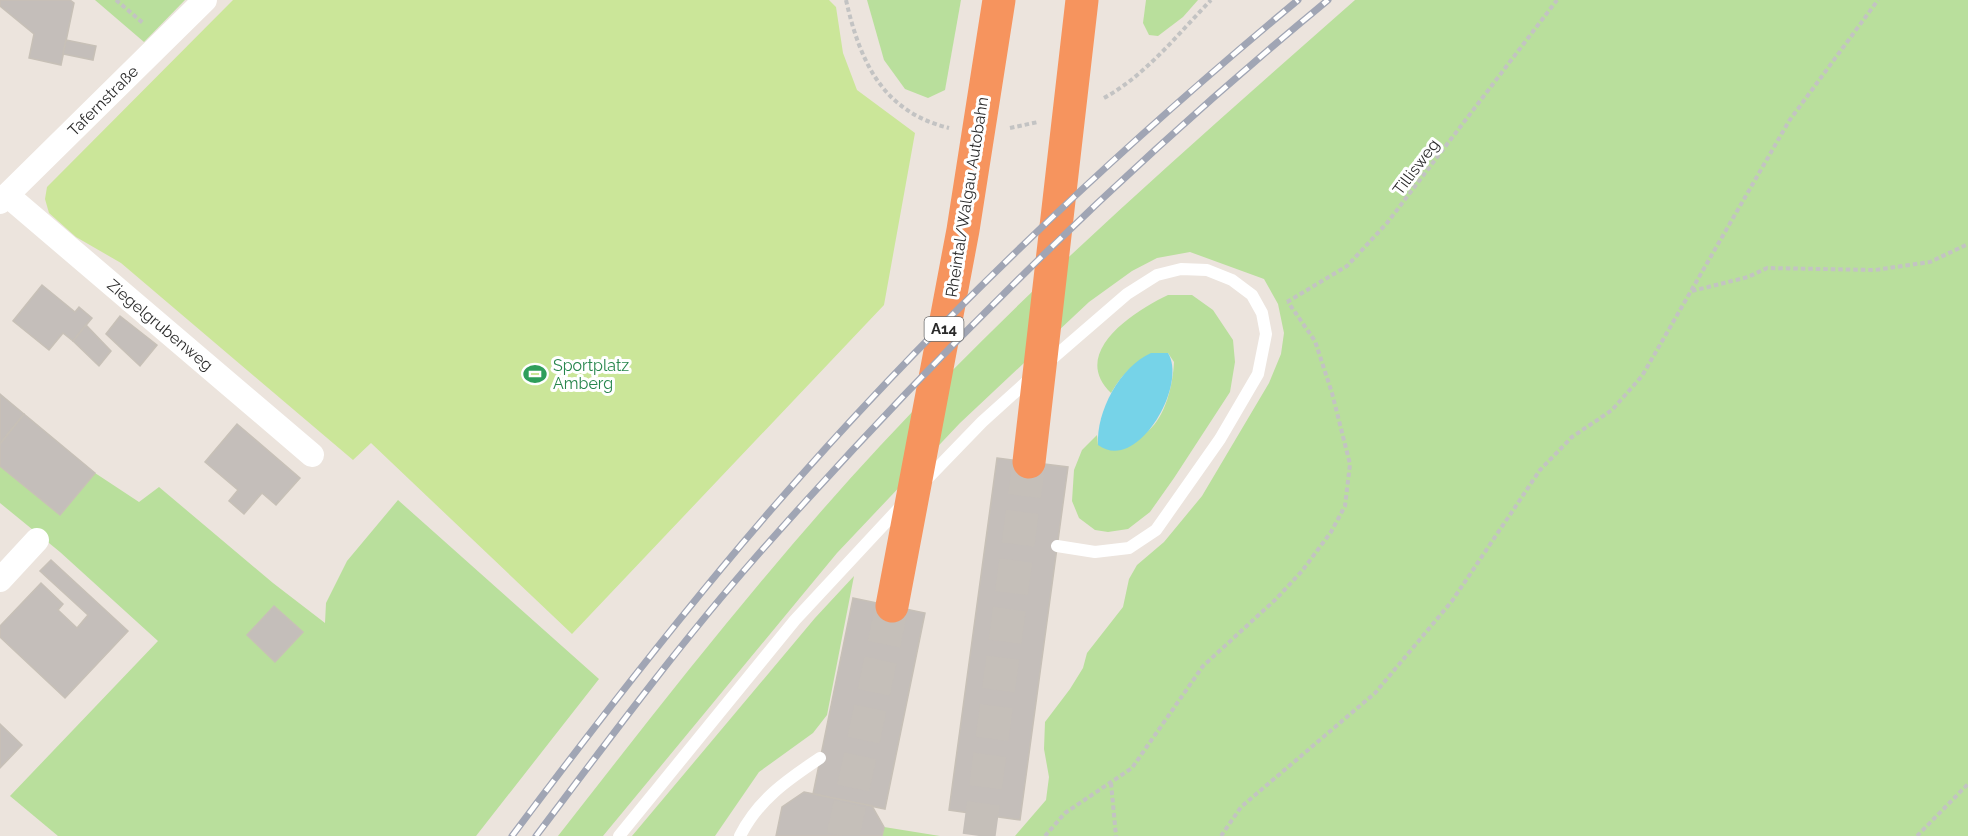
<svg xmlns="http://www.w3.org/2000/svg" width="1968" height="836" font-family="Raleway,sans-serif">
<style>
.green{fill:#b9df9c}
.pitch{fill:#cbe699}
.water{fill:#76d3e8}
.building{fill:#c4beba;stroke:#c7c0b7;stroke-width:1.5}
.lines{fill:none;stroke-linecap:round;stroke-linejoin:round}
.motorway-tunnel{stroke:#c5bfb9;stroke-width:33;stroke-dasharray:33 16;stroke-linecap:butt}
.path{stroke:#c3c3c3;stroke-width:4;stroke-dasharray:4.5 3;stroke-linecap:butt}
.service{stroke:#fff;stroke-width:12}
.minor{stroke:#fff;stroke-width:24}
.motorway{stroke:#f6945e;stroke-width:33}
.rail-casing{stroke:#a0a5b4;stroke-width:7}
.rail{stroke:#fff;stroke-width:4.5;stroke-dasharray:14;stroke-linecap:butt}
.labels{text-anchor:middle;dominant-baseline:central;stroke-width:6;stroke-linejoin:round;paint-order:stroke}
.shield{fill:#fff;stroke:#6a6a6a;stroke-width:1.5}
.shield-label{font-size:15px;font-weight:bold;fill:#2a2a2a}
.street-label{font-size:16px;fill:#2a2a2a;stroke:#fff}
.leisure-label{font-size:16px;fill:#27864d;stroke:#fff;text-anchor:start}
</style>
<rect width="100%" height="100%" fill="#ece4dd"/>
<g class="green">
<path d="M95,0H185L144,42Z"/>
<path d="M867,0H961L945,90L928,98L905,89L884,60Z"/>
<path d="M1146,0H1198L1183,17L1158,36L1149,35L1143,23Z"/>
<path d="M1355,0H1968V836H1015L1046,800L1049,777L1044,749L1045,722L1070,689L1083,668L1087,653L1123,607L1129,579L1137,565L1164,542L1202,496L1269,383L1281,354L1284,333L1278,304L1264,279L1190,252L1157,258L1132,271L1089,302L960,423L837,553L603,836H558C662,703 765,570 880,446C1028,286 1192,144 1355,0Z"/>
<path d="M1168,295H1192L1213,310L1233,340L1235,362L1230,392L1174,478L1150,512L1128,529L1108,532L1095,530L1079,518L1072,501L1074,470L1082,450L1097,435L1098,445C1109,442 1140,438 1148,431C1166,416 1173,384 1174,362L1168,353C1141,354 1124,371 1111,393C1069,353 1134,311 1168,295Z"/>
<path d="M0,466L60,515L95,473L139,502L159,487L273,583L325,623L326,603L347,561L398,500L599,679L476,836H58L10,796L158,641L60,552L0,503Z"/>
<path d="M854,576L827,715L813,733L759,772L715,836H632L815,618Z"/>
<path d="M884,827L940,836H882Z"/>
</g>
<path class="pitch" d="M233,0H829L836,7L843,53L857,90L915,133L884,305L572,634L371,443L353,460L121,263L76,237L49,213L45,199L47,187Z"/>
<path class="water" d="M1151,353H1168C1188,385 1137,474 1098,445C1096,411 1120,367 1151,353Z"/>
<g class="building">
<path d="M0,0H70L74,3L61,65L29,58L34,34L0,6Z"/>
<path d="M66,40L96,46L93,60L63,54Z"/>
<path d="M42,285L75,312L79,307L92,318L73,341L63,333L49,350L13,321Z"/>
<path d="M120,316L157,345L140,366L106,334Z"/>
<path d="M86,325L111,351L99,366L73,341Z"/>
<path d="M0,394L24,414L0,444Z"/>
<path d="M24,414L95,473L60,515L0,466V444Z"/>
<path d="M237,424L300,478L276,505L262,493L244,514L229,501L238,490L205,462Z"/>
<path d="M997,458L1068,467L1020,820L949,810Z"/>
<path d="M51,560L128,631L65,698L0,637V626L41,583L63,604L58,610L77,628L88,615L40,571Z"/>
<path d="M853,598L925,613L885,809L813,794Z"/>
<path d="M274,606L303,632L275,662L247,635Z"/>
<path d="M0,724L22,745L0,768Z"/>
<path d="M804,792L872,806L884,827L882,836H776L782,807Z"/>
</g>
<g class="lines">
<g class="motorway-tunnel">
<path d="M843,836L892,606"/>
<path d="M979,836L1029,462"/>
</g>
<g class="path">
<path d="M116,0L143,23"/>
<path d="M846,0C860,62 883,112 949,128"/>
<path d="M1104,98C1146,75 1178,34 1211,0"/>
<path d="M1010,128L1038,122"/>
<path d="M1692,291L1748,277L1767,268L1875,270L1930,262L1968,244"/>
<path d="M1287,302L1347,266L1387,223L1557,0"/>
<path d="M1111,783L1116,836"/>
<path d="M1045,836L1065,813L1132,768L1203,666L1275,600L1302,571L1331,532L1345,506L1350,464L1332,393L1315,341L1288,302"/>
<path d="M1221,836L1241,807L1375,693L1452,601L1540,470L1572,437L1612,410L1642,376L1789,121L1878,0"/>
<path d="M1917,836L1968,784"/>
</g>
<g class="service">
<path d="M1046,364L1127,294L1157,275L1181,269L1207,270L1232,280L1252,295L1262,313L1266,334L1258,374L1220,439L1156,530L1129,548L1095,552L1057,546"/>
<path d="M923,483L982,422L1033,376"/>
<path d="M619,836L795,620L903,504"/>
<path d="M740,836C758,800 787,780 820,758"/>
</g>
<g class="minor">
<path d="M7,195L312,455"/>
<path d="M0,202L205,0"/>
<path d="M0,580L37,540"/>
</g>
<g class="motorway">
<path d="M1029,462L1082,0"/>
<path d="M892,606L963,230L999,0"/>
</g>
<g class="rail-casing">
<g id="rail">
<path d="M512,836C586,737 661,640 741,545C908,347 1098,166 1298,0"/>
<path d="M536,836C607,742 677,647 755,558C932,357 1122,170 1328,0"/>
</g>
</g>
<use href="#rail" class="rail"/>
</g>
<defs>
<g id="stadium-bare" transform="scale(1.8)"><path d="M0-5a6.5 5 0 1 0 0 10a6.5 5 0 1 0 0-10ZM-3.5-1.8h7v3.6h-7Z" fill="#2e9e5b" stroke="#fff" stroke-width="2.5" paint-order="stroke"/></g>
</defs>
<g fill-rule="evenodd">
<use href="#stadium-bare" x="535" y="374"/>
</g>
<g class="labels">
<rect class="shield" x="924.5" y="317" width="39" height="24" rx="4.5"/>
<g class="shield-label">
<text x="944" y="329">A14</text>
</g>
<g class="street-label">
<text transform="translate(103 101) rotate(-45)">Tafernstraße</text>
<text transform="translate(1416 167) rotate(-53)">Tillisweg</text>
<text transform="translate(967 197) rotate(-81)">Rheintal/Walgau Autobahn</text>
<text transform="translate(160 325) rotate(40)">Ziegelgrubenweg</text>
</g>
<g class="leisure-label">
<text x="553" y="365">Sportplatz<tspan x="553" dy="18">Amberg</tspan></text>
</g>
</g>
</svg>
